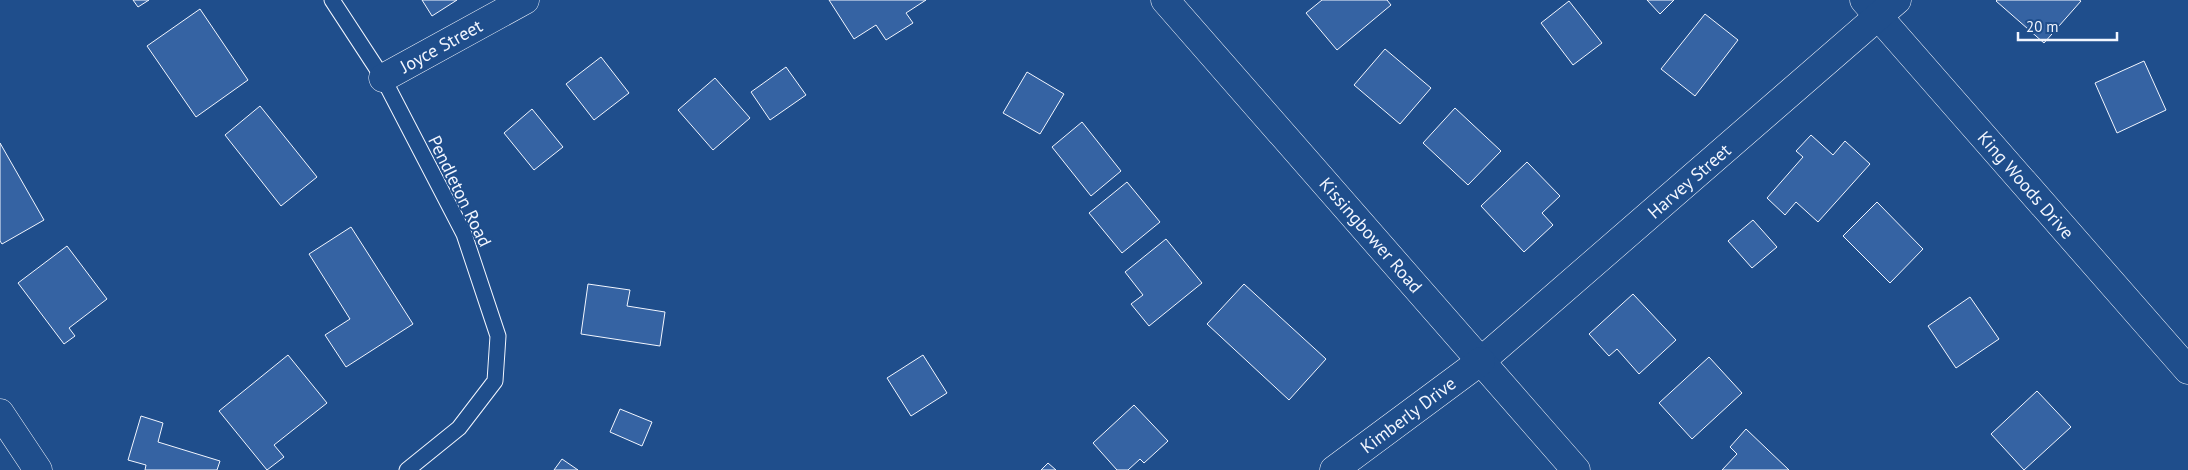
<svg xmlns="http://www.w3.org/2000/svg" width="2188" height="470" font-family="'PT Sans',sans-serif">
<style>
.building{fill:#3563a3;stroke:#f2f6ff}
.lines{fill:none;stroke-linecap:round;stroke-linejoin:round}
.service-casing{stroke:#f2f6ff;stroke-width:17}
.minor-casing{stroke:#f2f6ff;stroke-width:29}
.tertiary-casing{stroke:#f2f6ff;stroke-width:29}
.service{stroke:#1f4e8c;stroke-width:15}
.minor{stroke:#1f4e8c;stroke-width:28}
.tertiary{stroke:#1f4e8c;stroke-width:28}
.labels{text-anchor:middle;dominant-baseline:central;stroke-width:4;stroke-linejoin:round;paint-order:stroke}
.street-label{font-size:18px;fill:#f2f6ff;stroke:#1f4e8c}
</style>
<rect width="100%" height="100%" fill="#1f4e8c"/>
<g class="building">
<path d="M133,0H149L138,7Z"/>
<path d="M422,0H457L432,16Z"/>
<path d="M829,0H926L906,13L913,23L886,40L876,25L854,39Z"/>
<path d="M1322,0H1387L1391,5L1337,50L1306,13Z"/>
<path d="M1647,0H1674L1660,14Z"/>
<path d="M1997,0H2079L2081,1L2044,43L1996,1Z"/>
<path d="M1569,1L1602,43L1573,65L1541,23Z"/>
<path d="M200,9L248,80L196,117L147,46Z"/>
<path d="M1705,14L1738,40L1695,96L1661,69Z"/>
<path d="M1385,49L1431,88L1400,124L1354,85Z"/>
<path d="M601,57L629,93L594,120L566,84Z"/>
<path d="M2144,61L2166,110L2117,133L2095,83Z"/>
<path d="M786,67L806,95L770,120L751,92Z"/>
<path d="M1027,72L1064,94L1040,134L1003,113Z"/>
<path d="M715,78L750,118L713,150L678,110Z"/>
<path d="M260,106L317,177L281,206L225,135Z"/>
<path d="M1455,108L1501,151L1468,185L1423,143Z"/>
<path d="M532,109L563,147L534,170L504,133Z"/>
<path d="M1082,122L1121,171L1091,196L1052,147Z"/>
<path d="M1811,135L1833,155L1845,141L1870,164L1818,222L1796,202L1785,215L1767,198L1803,157L1796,151Z"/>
<path d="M0,143L44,220L2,244L0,241Z"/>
<path d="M1527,162L1560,196L1542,213L1553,225L1524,252L1481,206Z"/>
<path d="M1127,182L1160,222L1122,253L1089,213Z"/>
<path d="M1877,202L1923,249L1890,283L1843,236Z"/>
<path d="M1753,220L1777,247L1752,268L1728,241Z"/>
<path d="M351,227L413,324L346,367L325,335L350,319L309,254Z"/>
<path d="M1166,239L1202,283L1149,326L1131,304L1143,295L1125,272Z"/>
<path d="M67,246L107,299L69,328L75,336L64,344L18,283Z"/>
<path d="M588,284L630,290L627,306L665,312L660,346L581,334Z"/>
<path d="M1244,284L1326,359L1289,400L1207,324Z"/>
<path d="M1633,294L1676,340L1639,374L1617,349L1609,356L1589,334Z"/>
<path d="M1970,297L1999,339L1956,368L1928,326Z"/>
<path d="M288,355L327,403L274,445L284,457L267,470L219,411Z"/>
<path d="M923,355L947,393L911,416L887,378Z"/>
<path d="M1709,357L1742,393L1692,439L1659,403Z"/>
<path d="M2037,391L2071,427L2024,470L1991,434Z"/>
<path d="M1134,405L1168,441L1144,463L1140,459L1128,470H1117L1093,443Z"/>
<path d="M620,409L652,422L642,446L610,432Z"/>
<path d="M141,416L163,423L158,442L220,461L217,470H145L146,465L128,460Z"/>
<path d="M1746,429L1789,470H1722L1737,454L1730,447Z"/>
<path d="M562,459L578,470H554Z"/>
<path d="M1048,463L1056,470H1041Z"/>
</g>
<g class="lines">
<g class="service-casing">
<path id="service" d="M332,0L383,78L464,234L498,336L495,381L459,428L407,470"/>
</g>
<g class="minor-casing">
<g id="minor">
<path d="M1864,0L2188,370"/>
<path d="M383,78L525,0"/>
<path d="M1481,361L1897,0"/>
<path d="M0,413L38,470"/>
</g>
</g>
<g class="tertiary-casing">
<g id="tertiary">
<path d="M1165,0L1576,470"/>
<path d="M1334,470L1481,361"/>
</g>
</g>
<use href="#service" class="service"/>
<use href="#minor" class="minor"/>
<use href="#tertiary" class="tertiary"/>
</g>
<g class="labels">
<g class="street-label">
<text transform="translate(441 46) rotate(-29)">Joyce Street</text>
<text transform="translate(1689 181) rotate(-41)">Harvey Street</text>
<text transform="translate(2026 185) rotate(49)">King Woods Drive</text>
<text transform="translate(460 191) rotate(64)">Pendleton Road</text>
<text transform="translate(1371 235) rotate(49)">Kissingbower Road</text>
<text transform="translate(1408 415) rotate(-37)">Kimberly Drive</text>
</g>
</g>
<path d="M2018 32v8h99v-8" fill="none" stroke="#f2f6ff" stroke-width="2.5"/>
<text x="2026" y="32" font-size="15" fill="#f2f6ff" stroke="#1f4e8c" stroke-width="4" paint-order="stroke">20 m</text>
</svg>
